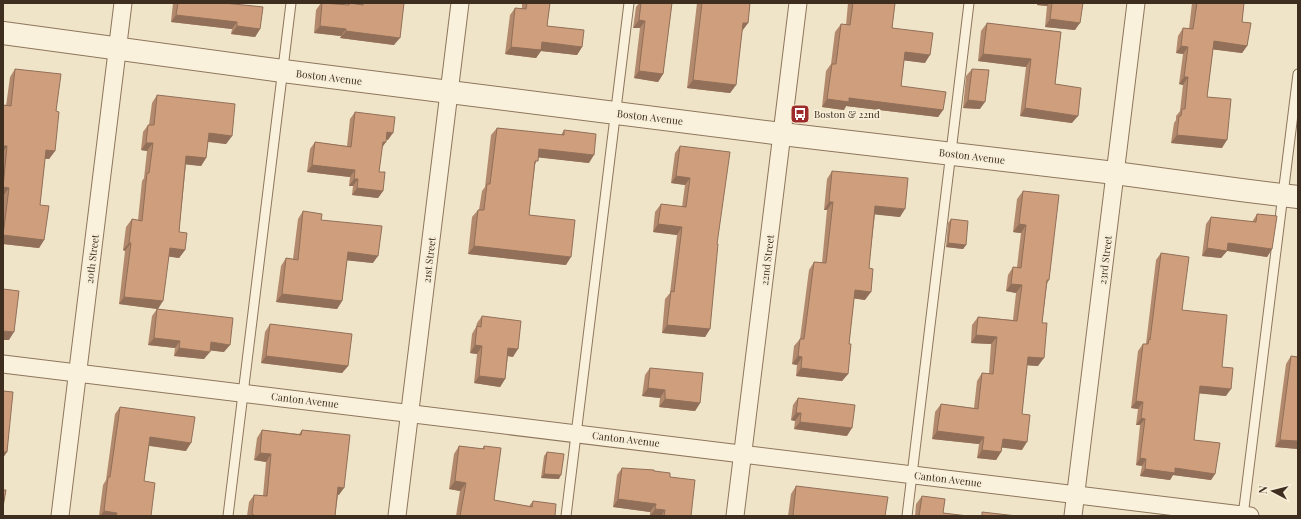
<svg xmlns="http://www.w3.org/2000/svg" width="1301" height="519" font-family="'Playfair Display',serif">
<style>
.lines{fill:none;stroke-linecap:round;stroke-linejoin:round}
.service-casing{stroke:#8d765c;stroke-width:11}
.minor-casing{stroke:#8d765c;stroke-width:19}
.tertiary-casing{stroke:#8d765c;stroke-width:24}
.service{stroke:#faf1dc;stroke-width:9}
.minor{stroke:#faf1dc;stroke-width:17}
.tertiary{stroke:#faf1dc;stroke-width:22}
.wall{fill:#b2896c}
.shaded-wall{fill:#916f58}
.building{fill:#cf9f7d;stroke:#916f58}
.labels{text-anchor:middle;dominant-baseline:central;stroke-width:3.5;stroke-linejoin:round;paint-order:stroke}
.street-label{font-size:10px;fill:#3d2e20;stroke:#f7eed8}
.poi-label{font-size:10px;fill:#3d2e20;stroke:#f7eed8;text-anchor:start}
</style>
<rect width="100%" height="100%" fill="#f0e4c8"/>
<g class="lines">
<g class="service-casing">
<g id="service">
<path d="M228,516L291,3"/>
<path d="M566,516L629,3"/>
<path d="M907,516L969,3"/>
<path d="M1243,516L1298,74"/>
</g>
</g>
<g class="minor-casing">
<g id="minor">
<path d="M3,364L1250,516"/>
<path d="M60,516L123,3"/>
<path d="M397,516L460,3"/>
<path d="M735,516L798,3"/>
<path d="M1073,516L1136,3"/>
</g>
</g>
<g class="tertiary-casing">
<path id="tertiary" d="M3,33L283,71L782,134L1115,173L1241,190L1298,197"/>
</g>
<use href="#service" class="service"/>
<use href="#minor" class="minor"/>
<use href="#tertiary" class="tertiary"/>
</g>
<g class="wall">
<path d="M173,3H224L260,29L255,37L231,34L232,29L171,22Z"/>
<path d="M321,3L348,5L349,3L358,4L359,3H404L394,45L340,38L341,36L314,33L316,10Z"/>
<path d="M522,3H550L547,26L582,47L577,55L541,51L536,58L505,54L510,15L515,8H522Z"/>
<path d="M639,3H672L663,74L658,82L634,78L640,28H633L636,7Z"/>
<path d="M697,3H750L748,23L742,31L736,85L730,93L687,88Z"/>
<path d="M848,3H895L892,28L925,63L904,60L901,86L943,110L938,117L846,106L844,110L822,107L826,71L831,64L835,32L841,24L846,25Z"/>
<path d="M1037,3H1083L1075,30L1045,27L1047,6L1037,5Z"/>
<path d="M1192,3H1244L1242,22L1247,46L1242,53L1213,49L1207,97L1222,148L1171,143L1174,123L1176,120V116L1180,111L1183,85L1179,84L1183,54L1176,53L1178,36L1183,28L1189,29Z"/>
<path d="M987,23L1061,32L1055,84L1072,123L1020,116L1026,67L978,61L981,31Z"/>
<path d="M15,69L56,111L55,151L49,159H45L40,205L44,240L39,248L3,244V105L6,106L10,77Z"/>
<path d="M972,69L980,109L963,108L966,76Z"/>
<path d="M157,95L232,136L226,144L208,142L206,158L201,166L186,164L179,232L185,250L179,258L169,256L158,309L224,352L210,350L204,359L174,356L175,348L148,345L152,316L157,309L119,304L125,251L123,250L126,227L132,219L138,220L142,181L144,178L147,151L141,150L143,132L148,125H149L152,103Z"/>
<path d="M355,112L388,140L386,139L382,148L379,172L383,191L378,198L352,195L353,186H349L350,177L307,172L310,149L315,142L347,146L350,119Z"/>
<path d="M497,128L561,135L564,130L589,163L538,157L535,165L529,215L566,265L468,254L472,217L478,210H479L482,191L485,187L491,135Z"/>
<path d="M680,146L717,244L710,329L705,337L662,333L665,299L670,293L677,235L653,232L655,212L661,204L682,207L685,185L671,183L675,153Z"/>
<path d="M832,171L900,217L875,214L865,300L854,298L849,344L848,374L842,381L796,376L797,365L792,364L794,346L800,339L809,270L814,262L822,263L827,210H824L827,179Z"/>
<path d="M1023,191L1049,280L1047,284L1042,323L1038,366L1027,365L1022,414V450L1002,447L1001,452L996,460L977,458L979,444L932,439L935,412L941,404L974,408L977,381L982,373L989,374L991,344L971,343L972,325L978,317L1013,320L1016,293L1006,291L1008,275L1013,267H1017L1021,233L1013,232L1017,199Z"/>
<path d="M303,211L321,220L373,263L347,260L342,301L337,309L276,302L281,266L286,258L293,259L298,219Z"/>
<path d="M1257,214L1272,249L1267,257L1227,251L1221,258L1202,256L1206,224L1211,217L1252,222Z"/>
<path d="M951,219L966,245L963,249L946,247L948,223Z"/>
<path d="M1161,253L1182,310L1222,367L1226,396L1199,393L1194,440L1215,474L1211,480L1173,475L1170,480L1140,476L1142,466L1136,465L1140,425H1136L1138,409L1131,408L1138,351L1143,344H1146L1156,260Z"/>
<path d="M482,316L513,357L508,356L505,379L500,387L474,383L477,354L470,353L472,334L476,327L477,323Z"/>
<path d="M270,324L348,366L342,373L261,363L265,332Z"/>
<path d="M1291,356L1298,357V449L1275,447L1286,364Z"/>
<path d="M650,368L700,403L695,411L659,407L660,398L642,396L645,375Z"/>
<path d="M798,398L847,436L794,429L795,421L791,420L793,405Z"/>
<path d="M120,407L186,451L149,446L144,481L151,516H99L103,485L106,480L115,414Z"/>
<path d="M262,430L299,434L302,430L339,495H338L335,516H247L249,502L254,495L263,496L266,462L254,460L257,438Z"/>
<path d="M459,446L482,449L484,446L494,500L529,506L533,501L555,516H456L460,491L449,489L454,454Z"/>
<path d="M547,452L559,479L541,478L544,456Z"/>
<path d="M622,468L654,471L670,477L691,516H650V512L613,507L617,475Z"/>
<path d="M796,486L885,516H788L791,494Z"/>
<path d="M922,496L943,513L968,516H915L916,504Z"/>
</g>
<g class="shaded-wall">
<path d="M1038,3H1049L1047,6L1037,5Z"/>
<path d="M176,15L237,22L232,29L171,22Z"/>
<path d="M1050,19L1080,23L1075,30L1045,27Z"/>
<path d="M639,20L645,21L640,28H633Z"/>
<path d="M743,23H748L742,31Z"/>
<path d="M237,26L260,29L255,37L231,34Z"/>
<path d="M320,26L346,29L341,36L314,33Z"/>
<path d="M346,31L400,38L394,45L340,38Z"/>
<path d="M1214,41L1247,46L1242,53L1209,49Z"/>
<path d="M542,42L582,47L577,55L541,51L536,58L505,54L511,47Z"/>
<path d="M1181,46L1188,47L1183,54L1176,53Z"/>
<path d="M905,52L930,55L925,63L900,60Z"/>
<path d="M983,54L1031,59L1026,67L978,61Z"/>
<path d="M639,71L663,74L658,82L634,78Z"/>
<path d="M1184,77H1188L1183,85L1179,84Z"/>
<path d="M693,80L736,85L730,93L687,88Z"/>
<path d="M849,98L943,110L938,117L846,106L844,110L822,107L827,99Z"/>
<path d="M968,100L985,102L980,109L963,108Z"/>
<path d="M1025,108L1078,116L1072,123L1020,116Z"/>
<path d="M387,132L393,133L388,140L382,139Z"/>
<path d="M209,133L232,136L226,144L204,141Z"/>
<path d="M1177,135L1227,140L1222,148L1171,143Z"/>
<path d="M383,142H386L381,149Z"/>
<path d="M146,143H153L147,151L141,150Z"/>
<path d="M3,146H7L3,152Z"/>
<path d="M539,149L594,155L589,163L534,157Z"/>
<path d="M46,150L55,151L49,159L40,158Z"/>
<path d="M186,156L206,158L201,166L181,164Z"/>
<path d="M312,165L355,170L350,177L307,172Z"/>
<path d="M676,176L690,178L685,185L671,183Z"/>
<path d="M354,179H358L353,186H349Z"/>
<path d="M3,187L9,188L3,196Z"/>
<path d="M357,188L383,191L378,198L352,195Z"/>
<path d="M829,202H833L827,210H824Z"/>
<path d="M875,206L905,209L900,217L870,214Z"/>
<path d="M658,224L682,227L677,235L653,232Z"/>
<path d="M1019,224L1026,225L1021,233L1013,232Z"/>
<path d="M3,235L44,240L39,248L3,244Z"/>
<path d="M129,243H131L125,251L123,250Z"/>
<path d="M948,243L966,245L963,249L946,247Z"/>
<path d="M1228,243L1272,249L1267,257L1222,250Z"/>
<path d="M474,246L571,257L566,265L468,254Z"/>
<path d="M170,248L185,250L179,258L164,256Z"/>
<path d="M1207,248L1227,251L1221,258L1202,256Z"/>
<path d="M348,252L378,256L373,263L343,260Z"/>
<path d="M1011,284L1022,285L1016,293L1006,291Z"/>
<path d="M855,290L871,292L865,300L850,298Z"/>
<path d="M282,294L342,301L337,309L276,302Z"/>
<path d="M124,297L163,301L158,309L119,304Z"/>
<path d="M667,325L710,329L705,337L662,333Z"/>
<path d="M3,331L14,332L9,340H3Z"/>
<path d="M976,335L997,337L991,344L971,343Z"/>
<path d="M154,338L180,341L175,348L148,345Z"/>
<path d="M211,342L230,345L224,352L206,350Z"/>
<path d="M475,345L482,346L477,354L470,353Z"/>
<path d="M179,348L210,352L204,359L174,356Z"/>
<path d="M508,348L518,349L513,357L503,355Z"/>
<path d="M266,356L348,366L342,373L261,363Z"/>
<path d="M798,356L802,357L797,365L792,364Z"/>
<path d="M1028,357L1044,358L1038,366L1022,365Z"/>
<path d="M801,368L848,374L842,381L796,376Z"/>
<path d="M479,376L505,379L500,387L474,383Z"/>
<path d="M1200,386L1231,389L1226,396L1195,393Z"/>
<path d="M648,388L665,390L660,398L642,396Z"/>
<path d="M665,399L700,403L695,411L659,407Z"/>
<path d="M1136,401L1143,402L1138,409L1131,408Z"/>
<path d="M796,413H801L795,421L791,420Z"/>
<path d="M1141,418L1145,419L1140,425H1136Z"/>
<path d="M800,422L852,428L847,436L794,429Z"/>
<path d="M937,431L984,437L979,444L932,439Z"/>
<path d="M150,437L191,443L186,451L145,445Z"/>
<path d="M1003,439L1027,442L1022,450L997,447Z"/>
<path d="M1280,440L1298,441V449L1275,447Z"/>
<path d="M982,450L1001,452L996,460L977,458Z"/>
<path d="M3,452H7L3,458Z"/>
<path d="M260,453L271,454L266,462L254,460Z"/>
<path d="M1140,458L1146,459L1142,466L1136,465Z"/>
<path d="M1175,468L1215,474L1211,480L1173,475L1170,480L1140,476L1145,469Z"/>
<path d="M544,474L561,475L559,479L541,478Z"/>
<path d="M455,481L466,483L460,491L449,489Z"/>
<path d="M338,487L344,488L339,495H333Z"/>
<path d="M618,499L656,504L650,512L613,507Z"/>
<path d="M655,509L665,510L661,516H650Z"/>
<path d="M104,511L117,513L115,516H100Z"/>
</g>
<g class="building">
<path d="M178,3H224L263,7L260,29L237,26V22L176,15Z"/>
<path d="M322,3L349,5V3L363,5V3H404L400,38L346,31V29L320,26Z"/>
<path d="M527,3H550L547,26L584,30L582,47L542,42L541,50L511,47L515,8L526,9Z"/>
<path d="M641,3H672L663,74L639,71L645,21L639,20Z"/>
<path d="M702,3H750L748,23H743L736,85L693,80Z"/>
<path d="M853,3H895L892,28L933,33L930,55L905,52L901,86L946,92L943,110L849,98V102L827,99L832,64H836L841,24L850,25Z"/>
<path d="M1052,3H1083L1080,23L1050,19Z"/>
<path d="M1197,3H1244L1242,22L1251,23L1247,46L1214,41L1207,97L1231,99L1227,140L1177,135L1179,116H1181L1182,109H1185L1188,77H1184L1188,47L1181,46L1183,28L1193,29Z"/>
<path d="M987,23L1061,32L1055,84L1081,88L1078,116L1025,108L1031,59L983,54Z"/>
<path d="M15,69L61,74L56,111L59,112L55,151L46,150L40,205L49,206L44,240L3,235L9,188L3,187L7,146H3V105L11,106Z"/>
<path d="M972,69L989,70L985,102L968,100Z"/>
<path d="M157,95L235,104L232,136L209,133L206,158L186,156L179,232L187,233L185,250L170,248L163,301L124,297L131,243H129L132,219L142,221L147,173H149L153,143H146L148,125H154Z"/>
<path d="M355,112L395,117L393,133L387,132L386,142H383L379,172H385L383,191L357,188L358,179H354L355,170L312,165L315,142L351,147Z"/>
<path d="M497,128L564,135V130L596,134L594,155L539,149L538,161H535L529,215L575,220L571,257L474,246L478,210H484L487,184H490Z"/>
<path d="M680,146L730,152L717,244H718L710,329L667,325L671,291L674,292L682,227L658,224L661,204L686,207L690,178L676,176Z"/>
<path d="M832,171L908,178L905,209L875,206L869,268L873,269L871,292L855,290L849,344H851L848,374L801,368L802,357L798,356L800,339H804L814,262L826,263L833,202H829Z"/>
<path d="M1023,191L1059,195L1049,280H1047L1042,323H1047L1044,358L1028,357L1022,414L1030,415L1027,442L1003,439L1001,452L982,450L984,437L937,431L941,404L978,409L982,373L993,374L997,337L976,335L978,317L1017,321L1022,285L1011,284L1013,267L1021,268L1026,225L1019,224Z"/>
<path d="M303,211L322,214L321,220L382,226L378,256L348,252L342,301L282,294L286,258L298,260Z"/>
<path d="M1257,214L1277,216L1272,249L1228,243L1227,251L1207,248L1211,217L1256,222Z"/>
<path d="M951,219L968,221L966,245L948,243Z"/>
<path d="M1161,253L1189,257L1182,310L1227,315L1222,367L1233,368L1231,389L1200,386L1194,440L1220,443L1215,474L1175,468V473L1145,469L1146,459L1140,458L1145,419L1141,418L1143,402L1136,401L1143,344H1148L1149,339L1150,340Z"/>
<path d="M3,289L19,291L14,332L3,331Z"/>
<path d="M157,309L233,318L230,345L211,342L210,352L179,348L180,341L154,338Z"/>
<path d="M482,316L521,321L518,349L508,348L505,379L479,376L482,346L475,345L477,326L481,327Z"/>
<path d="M270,324L352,334L348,366L266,356Z"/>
<path d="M1291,356L1298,357V441L1280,440Z"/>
<path d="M650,368L703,373L700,403L665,399V390L648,388Z"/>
<path d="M3,391L13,392L7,452H3Z"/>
<path d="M798,398L855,405L852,428L800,422L801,413H796Z"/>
<path d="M120,407L195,417L191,443L150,437L144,481L155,483L151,516H116L117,513L104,511L108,477H110Z"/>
<path d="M262,430L301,435L302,430L350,435L344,488L338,487L335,516H254V515L252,514L254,495L267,496L271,454L260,453Z"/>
<path d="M459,446L484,449V446L501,448L494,500L532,507L533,501L556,504L555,516H460L466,483L455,481Z"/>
<path d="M547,452L564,454L561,475L544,474Z"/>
<path d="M622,468L654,470V471L670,473V477L695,480L691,516H664L665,510L655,509L656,504L618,499Z"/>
<path d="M796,486L888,497L885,516H793Z"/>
<path d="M3,490H6L3,507Z"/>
<path d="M922,496L945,499L943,513L968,516H919Z"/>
<path d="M982,512L1017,516H982Z"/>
</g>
<defs>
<g id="bus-square" transform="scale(1)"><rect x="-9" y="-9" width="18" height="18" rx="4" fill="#9e2a2b" stroke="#f7eed8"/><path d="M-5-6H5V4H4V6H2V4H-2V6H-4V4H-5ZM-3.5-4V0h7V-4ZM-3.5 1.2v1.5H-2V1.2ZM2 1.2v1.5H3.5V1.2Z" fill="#fff"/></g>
</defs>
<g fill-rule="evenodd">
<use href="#bus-square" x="800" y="114"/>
</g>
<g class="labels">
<g class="street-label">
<text transform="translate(329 77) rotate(7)">Boston Avenue</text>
<text transform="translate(650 117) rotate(7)">Boston Avenue</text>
<text transform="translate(972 156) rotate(7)">Boston Avenue</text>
<text transform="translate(92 259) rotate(-83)">20th Street</text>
<text transform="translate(429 260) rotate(-83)">21st Street</text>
<text transform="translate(767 260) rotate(-83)">22nd Street</text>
<text transform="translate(1105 260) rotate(-83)">23rd Street</text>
<text transform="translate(305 400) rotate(7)">Canton Avenue</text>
<text transform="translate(626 439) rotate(7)">Canton Avenue</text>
<text transform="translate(948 479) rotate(7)">Canton Avenue</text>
</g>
<g class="poi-label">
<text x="814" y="114">Boston &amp; 22nd</text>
</g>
</g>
<rect width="1301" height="519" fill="none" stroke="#3d2e20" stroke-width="8"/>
<g transform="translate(1273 491) rotate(277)" stroke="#f7eed8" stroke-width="3" paint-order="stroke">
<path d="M0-3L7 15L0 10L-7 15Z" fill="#3d2e20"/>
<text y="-6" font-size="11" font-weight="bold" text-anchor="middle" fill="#3d2e20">N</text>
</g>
</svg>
